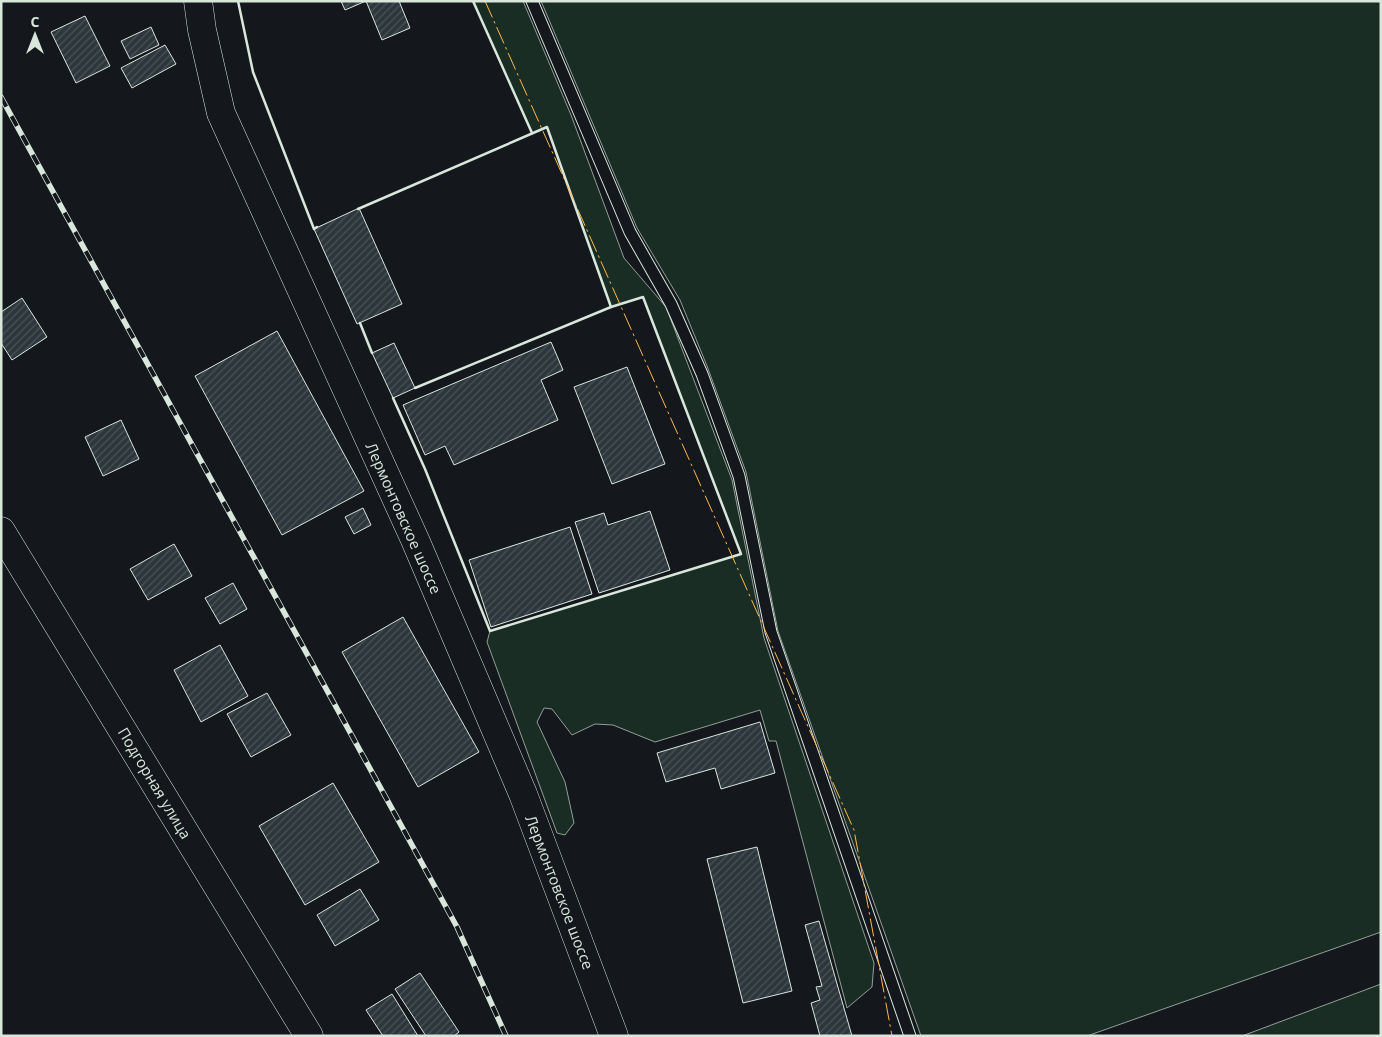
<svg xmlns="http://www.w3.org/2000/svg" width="1382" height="1037" font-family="'Open Sans',sans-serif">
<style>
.grass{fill:#1a2d24;stroke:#939e99}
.building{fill:url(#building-hatch);stroke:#d8e6dc}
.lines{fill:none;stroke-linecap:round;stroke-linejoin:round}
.service-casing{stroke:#d8e6dc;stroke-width:13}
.tertiary-casing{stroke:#d8e6dc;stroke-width:29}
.primary-casing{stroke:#d8e6dc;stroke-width:29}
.service{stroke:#14181c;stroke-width:11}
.tertiary{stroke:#14181c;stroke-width:28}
.primary{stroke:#14181c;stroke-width:28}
.rail-casing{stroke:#d8e6dc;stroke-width:5.5}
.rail{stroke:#14181c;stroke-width:4;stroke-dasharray:11;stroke-linecap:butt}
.wall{stroke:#d8e6dc;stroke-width:2.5}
.power{stroke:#ffb74d;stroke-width:1;stroke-dasharray:18 4 2.5 4;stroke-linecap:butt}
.labels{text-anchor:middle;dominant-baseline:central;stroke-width:4;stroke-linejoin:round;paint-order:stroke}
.street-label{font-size:15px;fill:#d8e6dc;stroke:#14181c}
</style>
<defs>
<pattern id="building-hatch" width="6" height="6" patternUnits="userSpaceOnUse" patternTransform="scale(1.25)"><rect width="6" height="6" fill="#2c363c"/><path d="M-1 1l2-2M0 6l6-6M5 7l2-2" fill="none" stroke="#4a5358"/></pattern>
</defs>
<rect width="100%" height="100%" fill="#14181c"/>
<g class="grass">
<path d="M473,1H523L571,115L624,258L666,307L732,480L764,638L874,963L872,987L847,1008L776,741H769L760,710L655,742L613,725L595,724L572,735L552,709L544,708L537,722L565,782L574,823L565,835L557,833L487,642L490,631L741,554L643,297L611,307L547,127L532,133Z"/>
<path d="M541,1H1381V932L1087,1036H921L778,631L746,472L707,366L680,300L637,228Z"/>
<path d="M1381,984V1036H1242Z"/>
</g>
<g class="building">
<path d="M341,1H366L345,10Z"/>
<path d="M366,1H399L410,28L382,40Z"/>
<path d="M85,16L110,66L76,83L51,32Z"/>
<path d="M151,27L159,45L130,59L121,41Z"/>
<path d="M165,45L176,64L132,88L121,68Z"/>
<path d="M359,208L402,304L357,324L314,229Z"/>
<path d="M22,298L47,337L12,360L1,343V312Z"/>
<path d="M277,331L364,491L282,535L195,376Z"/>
<path d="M551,342L563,370L541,380L558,420L454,465L445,446L425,455L403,405Z"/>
<path d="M394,343L415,388L393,398L372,353Z"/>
<path d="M627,367L665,464L612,484L574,387Z"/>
<path d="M121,420L139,459L103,476L85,437Z"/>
<path d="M363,508L371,525L354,534L345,517Z"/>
<path d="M650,511L670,570L599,593L575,522L604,513L608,525Z"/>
<path d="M570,527L592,594L491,627L469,560Z"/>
<path d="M174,544L192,576L148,600L130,569Z"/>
<path d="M233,583L247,609L220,624L205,598Z"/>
<path d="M403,617L479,752L418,787L342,652Z"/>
<path d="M220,645L248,696L201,722L174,670Z"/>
<path d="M267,693L291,735L251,757L227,714Z"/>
<path d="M760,722L775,773L721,789L715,768L666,782L657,753Z"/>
<path d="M333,783L379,862L305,905L259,826Z"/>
<path d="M757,847L792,991L743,1003L707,859Z"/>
<path d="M360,889L379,920L335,946L317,915Z"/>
<path d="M819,921L852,1036H820L811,1003L820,1000L816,987L822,986L805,925Z"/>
<path d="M420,973L459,1032L454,1036H426L395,989Z"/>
<path d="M392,994L418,1036H383L366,1010Z"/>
</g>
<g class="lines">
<g class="service-casing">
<path id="service" d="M532,1L630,232L671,304L702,374L739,476L771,632L910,1036"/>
</g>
<g class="tertiary-casing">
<path id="tertiary" d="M198,1L202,30L221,113L416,542L523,794L614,1036"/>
</g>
<g class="primary-casing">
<path id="primary" d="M1,531L309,1036"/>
</g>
<use href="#service" class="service"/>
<use href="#tertiary" class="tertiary"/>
<use href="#primary" class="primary"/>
<g class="rail-casing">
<path id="rail" d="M1,97L457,927L506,1036"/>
</g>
<use href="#rail" class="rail"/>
<g class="wall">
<path d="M238,1L253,72L314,229L317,227"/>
<path d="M473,1L532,133"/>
<path d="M358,209L547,127L611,307"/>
<path d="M360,323L372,353"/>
<path d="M393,398L425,469L490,631L741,554L643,297L611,307L415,388"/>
</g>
<path class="power" d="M485,1L854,830L892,1036"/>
</g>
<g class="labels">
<g class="street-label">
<text transform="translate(404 518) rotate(66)">Лермонтовское шоссе</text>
<text transform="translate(155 783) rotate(59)">Подгорная улица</text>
<text transform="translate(560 892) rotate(69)">Лермонтовское шоссе</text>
</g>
</g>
<rect width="1382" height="1037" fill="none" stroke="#d8e6dc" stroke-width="5"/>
<g transform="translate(35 35)" stroke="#14181c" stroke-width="4" paint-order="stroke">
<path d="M0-4L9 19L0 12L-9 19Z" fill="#d8e6dc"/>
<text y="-8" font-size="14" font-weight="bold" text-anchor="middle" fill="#d8e6dc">С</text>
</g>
</svg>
